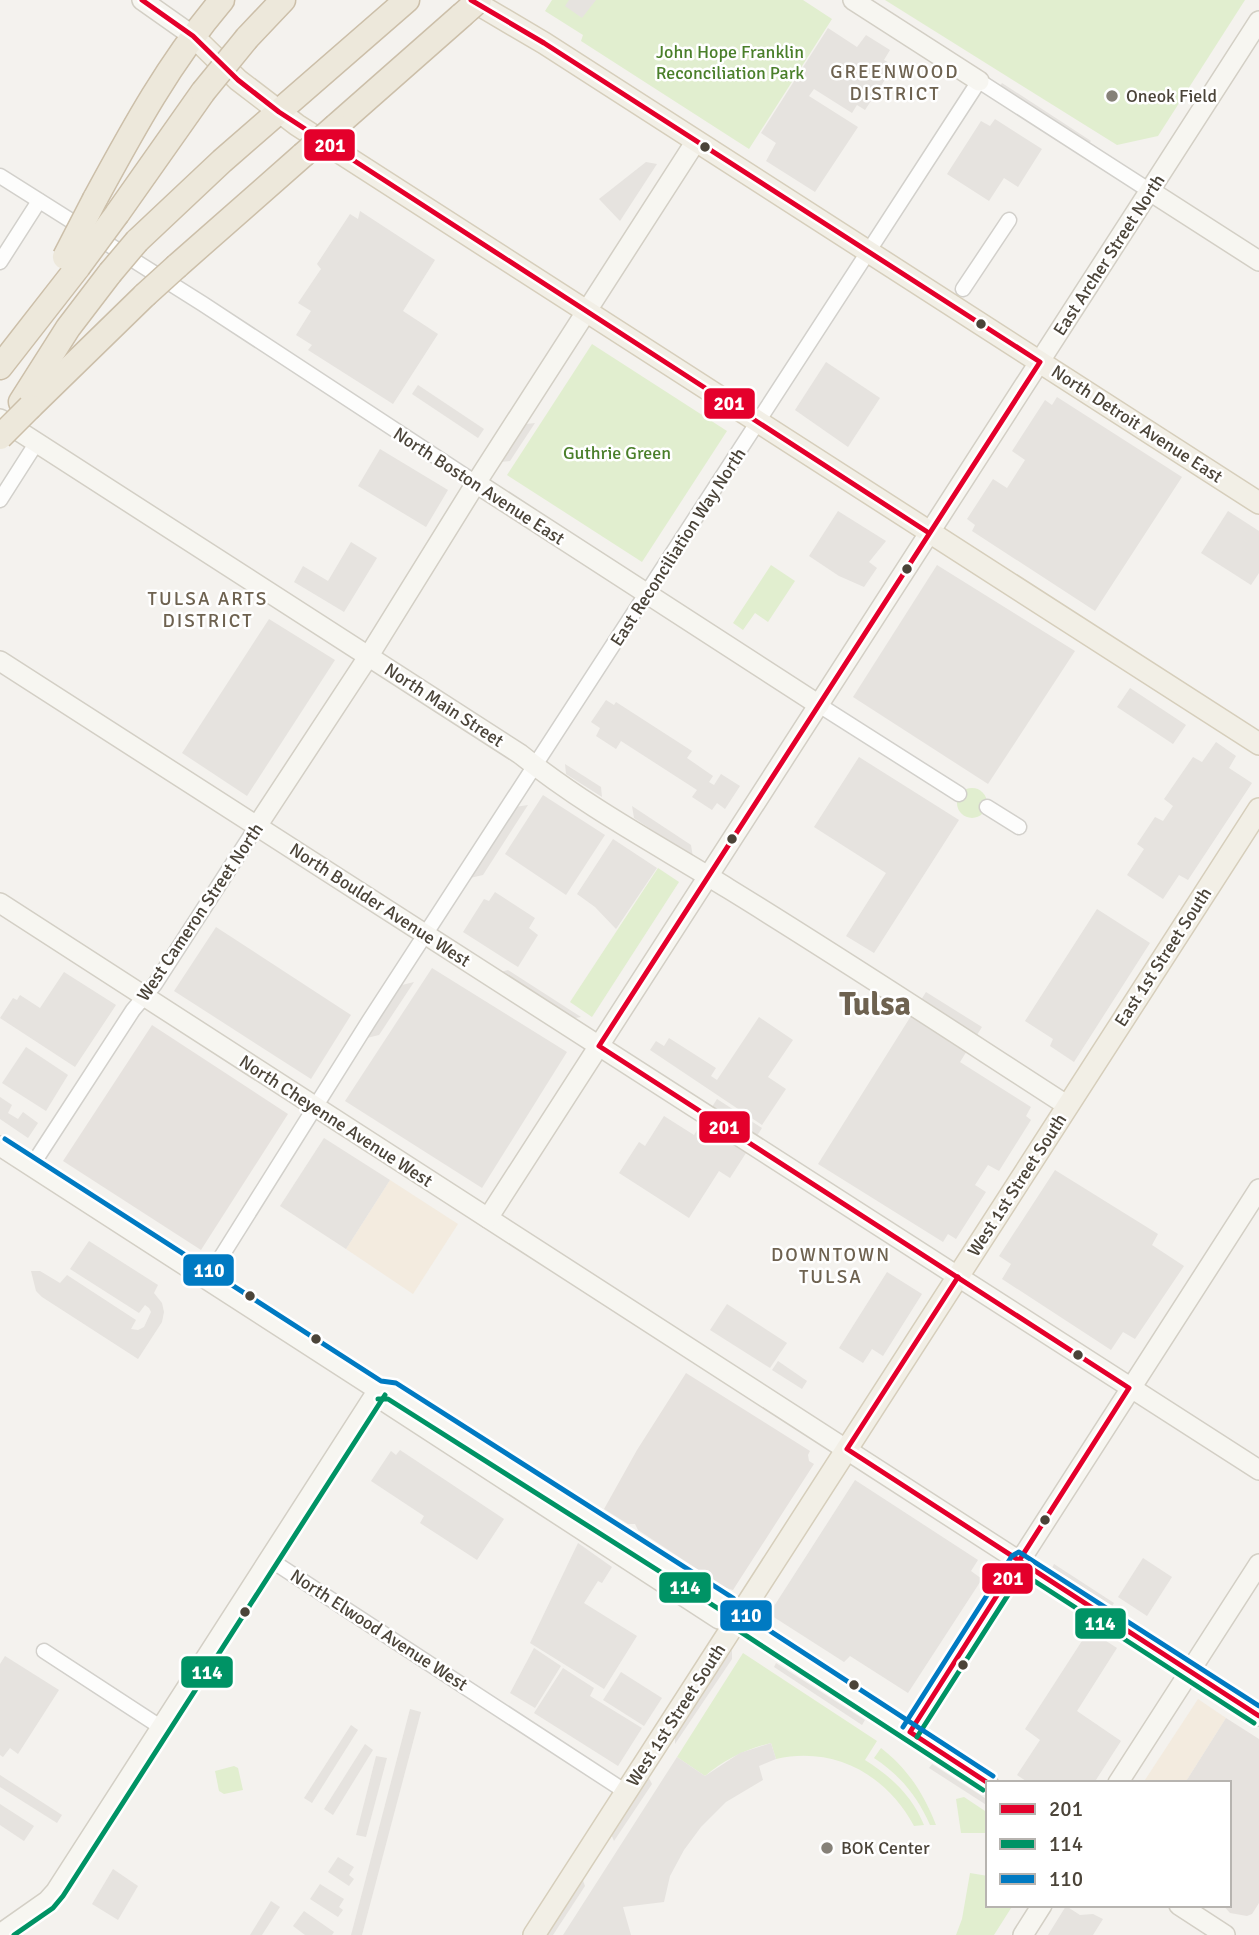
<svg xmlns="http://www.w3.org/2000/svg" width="1259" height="1935" font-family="Signika,sans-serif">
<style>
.commercial{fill:#f3ebdf}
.industrial{fill:#e6e2de}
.green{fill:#e1eecf}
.parking{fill:#e6e3df}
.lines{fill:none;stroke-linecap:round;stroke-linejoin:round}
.street-casing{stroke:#d2d0cb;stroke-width:17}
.secondary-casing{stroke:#d3cfc5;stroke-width:22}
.primary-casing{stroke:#d6cebb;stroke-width:24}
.highway-casing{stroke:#ccbfa9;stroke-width:27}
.street{stroke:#fdfdfc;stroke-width:14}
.secondary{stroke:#f7f6f1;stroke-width:19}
.primary{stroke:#f2efe6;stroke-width:21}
.highway{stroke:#ede8db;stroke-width:24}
.highway-bridge-casing{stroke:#ccbfa9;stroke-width:27;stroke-linecap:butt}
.highway-bridge{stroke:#ede8db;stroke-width:24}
.bus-1-casing{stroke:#fff;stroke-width:10}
.bus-2-casing{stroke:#fff;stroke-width:10}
.bus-3-casing{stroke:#fff;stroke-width:10}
.bus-1{stroke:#e4002b;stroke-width:5}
.bus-2{stroke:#009365;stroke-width:5}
.bus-3{stroke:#007ac2;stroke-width:5}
.poi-dot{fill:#868178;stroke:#fff;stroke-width:2.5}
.bus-dot{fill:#4b4439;stroke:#fff;stroke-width:2.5}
.labels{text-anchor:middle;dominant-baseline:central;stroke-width:5;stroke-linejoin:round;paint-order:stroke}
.park-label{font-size:18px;fill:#4a7f2a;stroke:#fff}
.poi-label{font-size:18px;fill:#4b4439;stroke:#fff;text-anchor:start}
.street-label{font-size:18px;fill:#4b4439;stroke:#fff}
.neighbourhood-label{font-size:19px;letter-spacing:2px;fill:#6e6250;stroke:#fff}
.town-label{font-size:32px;font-weight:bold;fill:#6e6250;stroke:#fff}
.line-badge{stroke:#fff;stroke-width:2.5}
.badge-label{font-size:19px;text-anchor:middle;font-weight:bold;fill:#fff}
</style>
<rect width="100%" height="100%" fill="#f4f2ee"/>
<g class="commercial">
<path d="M390,1180L458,1224L413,1294L346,1249Z"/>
<path d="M1198,1699L1226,1718L1185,1783H1143Z"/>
</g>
<g class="industrial">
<path d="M152,1025L288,1114L201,1250L63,1161Z"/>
<path d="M686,1373L810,1451L808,1455L809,1461L814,1464L733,1590L726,1588L638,1530L635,1524H628L604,1509L637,1450Z"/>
<path d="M1226,1718L1259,1739V1903L1252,1914L1247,1916L1230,1913L1223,1905H1229V1783H1185Z"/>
</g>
<g class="green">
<path d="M552,0H803L832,19L749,149L581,41L583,35L545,11Z"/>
<path d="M885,0H1245L1158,136L1117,145Z"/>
<path d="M592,344L727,431L642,562L507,475Z"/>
<path d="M771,565L795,581L768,622L755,613L743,630L733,623Z"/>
<circle cx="972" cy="803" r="15"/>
<path d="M658,868L679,882L592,1017L570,1002Z"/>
<path d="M743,1653L877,1741L865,1760C892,1777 912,1796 924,1825L914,1826C886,1774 834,1746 776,1759L771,1743C746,1749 724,1760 705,1776L677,1757Z"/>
<path d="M881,1748C908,1769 924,1794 936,1825H930C918,1797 900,1775 874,1758Z"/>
<path d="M234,1766L238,1768L243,1790L224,1794L219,1791L215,1771Z"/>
<path d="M964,1797L988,1813V1833H961L956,1799Z"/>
<path d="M970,1873L988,1876V1905H1013L994,1935H956L962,1919Z"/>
</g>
<g class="parking">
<path d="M569,0H596L582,18L565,6Z"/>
<path d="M828,28L857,47L866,35L890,50L884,60L894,66L865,110L857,105L852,113L814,89L809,96L858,127L815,192L766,161L776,143L761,133Z"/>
<path d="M1002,83L1091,141L1088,144L999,87Z"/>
<path d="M995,119L1042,149L1018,187L1004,178L989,201L947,174L981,121L990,126Z"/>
<path d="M646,162L657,164L620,221L599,199Z"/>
<path d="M360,211L435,260L403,311L438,334L393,404L308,350L312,345L296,335L311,311L298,303L321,269L317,264L350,214L358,219Z"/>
<path d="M826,362L880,398L848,447L795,410Z"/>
<path d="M418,385L484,429L478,438L412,394Z"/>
<path d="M1057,397L1182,477L1095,611L972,531L975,525L967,519L993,479L1007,488L1025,460L1012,451L1045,400L1052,405Z"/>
<path d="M535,423L510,461L501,462L526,424Z"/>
<path d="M380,449L448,490L426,527L358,486Z"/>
<path d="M838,511L886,541L869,562L877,568L864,587L839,576L809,556Z"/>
<path d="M1228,511L1259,531V573L1251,585L1201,553Z"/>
<path d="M351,542L377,558L344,612L294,582L303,566L328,581Z"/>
<path d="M937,565L1075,651L988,784L853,697Z"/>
<path d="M269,619L335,660L247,796L182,753Z"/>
<path d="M1130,688L1186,725L1173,744L1117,707Z"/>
<path d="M606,700L614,705L616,702L692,751L687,758L713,776L709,782L714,785L721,774L740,786L725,809L717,803L712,810L692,797L697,790L621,741L616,749L596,736L600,728L591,722Z"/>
<path d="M1216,742L1236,756L1229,768L1252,783L1188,880L1179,875L1163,899L1127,875L1144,849L1137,844L1155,817L1163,821L1173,806L1164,799L1193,757L1202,762Z"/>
<path d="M859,757L959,820L874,953L846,936L886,873L814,827Z"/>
<path d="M565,764L601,787L602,797L566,774Z"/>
<path d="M543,795L605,835L566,895L505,854Z"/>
<path d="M528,805L483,875L470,878L515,807Z"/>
<path d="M632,806L691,845L693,857L634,818Z"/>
<path d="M613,839L657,868L616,929L595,907L577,894Z"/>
<path d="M495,892L535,918L529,928L538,935L518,967L463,932L484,899L489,901Z"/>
<path d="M1097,909L1150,943L1074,1062L1050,1046L1053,1039L1025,1021Z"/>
<path d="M216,927L351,1015L311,1079L174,991Z"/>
<path d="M432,968L567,1052L482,1188L345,1101Z"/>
<path d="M508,970L581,1017L570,1019L497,973Z"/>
<path d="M64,972L116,1005L75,1067L0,1018L13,998L17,1000L20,995L40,1008Z"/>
<path d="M414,982L379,1035L367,1038L402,985Z"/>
<path d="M926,992L982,1027L960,1062L1031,1107L1026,1116L1031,1120L999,1171L988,1165L975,1185L986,1192L956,1239L948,1234L943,1242L818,1164Z"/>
<path d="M759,1017L793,1040L768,1077L786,1089L762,1125L650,1050L656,1041L664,1046L669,1038L716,1068L711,1076L717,1080Z"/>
<path d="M26,1047L68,1075L46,1111L2,1083Z"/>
<path d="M0,1097L12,1105L8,1113L18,1119L23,1112L38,1123L28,1138L0,1119Z"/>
<path d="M717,1099L762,1128L730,1178L719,1171L689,1218L619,1173L639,1142L645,1146L664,1116L694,1135Z"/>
<path d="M324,1138L390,1180L346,1249L280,1206Z"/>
<path d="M1055,1170L1158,1234L1152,1245L1184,1266L1135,1339L1123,1332L1111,1350L1002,1279L1011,1264L999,1256Z"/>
<path d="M89,1241L158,1285L154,1293L162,1303L164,1312L162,1322L138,1359L42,1297L36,1291L31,1271H40L60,1283L67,1275L136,1320L131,1329L138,1330L144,1327L151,1312L149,1308L145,1305L139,1313L70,1269Z"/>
<path d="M887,1272L922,1294L883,1356L872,1349L863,1363L839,1348Z"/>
<path d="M727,1304L787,1343L770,1368L710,1330Z"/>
<path d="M778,1361L807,1381L802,1389L772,1370Z"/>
<path d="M400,1450L504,1519L477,1560L420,1523L424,1516L371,1481L391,1451L396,1455Z"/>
<path d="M855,1480L978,1560L971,1571L982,1579L908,1693L850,1656L844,1662L769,1614Z"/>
<path d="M578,1543L612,1567L602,1583L598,1581L584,1603L637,1636L604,1689L530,1643Z"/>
<path d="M1143,1558L1172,1577L1147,1616L1118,1597Z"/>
<path d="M1054,1564L1114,1603L1112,1606L1052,1568Z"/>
<path d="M1089,1630L1117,1648L1077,1711L1121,1741L1094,1783H1029L1017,1775L1040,1740L1025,1729Z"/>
<path d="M534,1648L561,1666L535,1708L510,1693Z"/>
<path d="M732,1650V1659L675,1744V1734Z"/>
<path d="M5,1656L59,1690L18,1754L10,1748L3,1757L0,1755V1664Z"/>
<path d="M776,1663L865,1720L862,1725L774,1667Z"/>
<path d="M563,1668L594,1688L590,1696L642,1728L618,1766L534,1713Z"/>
<path d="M621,1672L662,1698L644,1726L603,1700Z"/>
<path d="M410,1709L421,1712L362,1935H351Z"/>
<path d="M351,1725L358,1730L312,1803L304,1798Z"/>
<path d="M771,1743L776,1759L759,1766L763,1780L726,1802L701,1827L684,1850L670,1876L664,1902L623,1907L631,1935H563L677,1757L705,1776L740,1753Z"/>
<path d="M365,1744L373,1750L333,1815L324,1809Z"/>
<path d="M376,1756L387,1758L366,1837L356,1835Z"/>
<path d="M932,1764L988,1800V1806L929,1768Z"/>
<path d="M0,1775L62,1815L57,1823L0,1787Z"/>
<path d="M648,1776L652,1784L614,1841L610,1832Z"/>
<path d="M0,1804L34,1826L24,1841L0,1825Z"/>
<path d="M338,1857L354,1867L349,1875L354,1879L349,1886L328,1872Z"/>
<path d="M113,1869L138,1886L118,1920L92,1904Z"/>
<path d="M581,1875L585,1886L553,1935H545Z"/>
<path d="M320,1884L344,1899L339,1907L343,1910L338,1917L310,1899Z"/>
<path d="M271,1901L280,1907L262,1935H250Z"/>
<path d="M1066,1906L1080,1915L1093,1914L1103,1919L1093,1935H1048Z"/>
<path d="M304,1911L334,1932L332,1935H305L293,1926Z"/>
</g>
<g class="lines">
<g class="street-casing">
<g id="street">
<path d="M0,176L203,304L476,483"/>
<path d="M0,262L39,201"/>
<path d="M963,289L1009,220"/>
<path d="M0,500L37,442"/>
<path d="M819,705L959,794"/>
<path d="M987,807L1019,827"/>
<path d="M31,1167L133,1010L155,984L257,826"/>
<path d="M206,1281L369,1021L979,81L1150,191"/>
<path d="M269,1559L626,1792"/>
<path d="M44,1651L162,1728"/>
</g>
</g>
<g class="secondary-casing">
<g id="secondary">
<path d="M142,0L193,36"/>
<path d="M853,0L979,81"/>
<path d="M1150,191L1259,261"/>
<path d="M0,419L520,754C586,807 658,845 729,889C843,959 955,1033 1068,1106"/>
<path d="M476,483L819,705"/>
<path d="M0,661L1259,1470"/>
<path d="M257,826L368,657L476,483L696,141"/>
<path d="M0,903L1259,1716"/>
<path d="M0,1146L378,1390H391L728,1605L738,1620L988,1783"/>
<path d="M488,1218L1259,21"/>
<path d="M378,1390L384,1401L390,1405L719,1619L738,1620"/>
<path d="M910,1732L1259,1189"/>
<path d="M1118,1783L1259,1564"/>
<path d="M1179,1905L1225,1935"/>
<path d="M0,1934L47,1901L56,1891L378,1390"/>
<path d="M1023,1935L1042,1905"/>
</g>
</g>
<g class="primary-casing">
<g id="primary">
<path d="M471,0L544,43L1259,503"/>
<path d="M193,36L238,80L297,125L1259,744"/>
<path d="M534,1935L1259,809"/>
</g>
</g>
<g class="highway-casing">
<g id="highway">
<path d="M247,38L283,0"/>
<path d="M336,126L462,15"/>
<path d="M95,199C133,129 170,61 222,0"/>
<path d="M117,214L203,92"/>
<path d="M137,241L222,161L407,0"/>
<path d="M177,266L303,155"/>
<path d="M0,367L78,267"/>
<path d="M21,402L68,328L110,273"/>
<path d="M30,407L145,295"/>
</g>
</g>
<use href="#street" class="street"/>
<use href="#secondary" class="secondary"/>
<use href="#primary" class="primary"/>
<use href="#highway" class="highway"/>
<g class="highway-bridge-casing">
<g id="highway-bridge">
<path d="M462,15L479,0"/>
<path d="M203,92L247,38"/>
<path d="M303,155L336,126"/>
<path d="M65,257L95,199"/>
<path d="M78,267L117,214"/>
<path d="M110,273L137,241"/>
<path d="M145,295L177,266"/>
<path d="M0,437L30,407"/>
</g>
</g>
<use href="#highway-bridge" class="highway-bridge"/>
<g class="bus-1-casing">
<g id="bus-1">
<path d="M142,0L193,36L238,80L279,112L929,533"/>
<path d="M471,0L544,43L1040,362L599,1046L1129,1388L910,1732L988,1783"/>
<path d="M958,1277L847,1449L1259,1716"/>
</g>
</g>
<g class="bus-2-casing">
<g id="bus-2">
<path d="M378,1399H388L722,1611L733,1627L983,1790"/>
<path d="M917,1737L1022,1573L1254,1723"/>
<path d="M14,1935L53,1908L63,1896L385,1395"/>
</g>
</g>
<g class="bus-3-casing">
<g id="bus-3">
<path d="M5,1139L381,1381L396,1383L733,1598L744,1614L993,1776"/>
<path d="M903,1727L1012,1556L1019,1552L1259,1706"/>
</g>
</g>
<use href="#bus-1" class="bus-1"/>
<use href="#bus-2" class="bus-2"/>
<use href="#bus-3" class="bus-3"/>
</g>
<g class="poi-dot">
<circle cx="1112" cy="96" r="7"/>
<circle cx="827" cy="1848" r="7"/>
</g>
<g class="bus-dot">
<circle cx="705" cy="147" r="6"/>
<circle cx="981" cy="324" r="6"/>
<circle cx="907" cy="569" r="6"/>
<circle cx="732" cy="839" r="6"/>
<circle cx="250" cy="1296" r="6"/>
<circle cx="316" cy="1339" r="6"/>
<circle cx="1078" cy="1355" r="6"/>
<circle cx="1045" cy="1520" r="6"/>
<circle cx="245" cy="1612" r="6"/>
<circle cx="963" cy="1665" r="6"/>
<circle cx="854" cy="1685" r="6"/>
</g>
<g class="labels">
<g class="park-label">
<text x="730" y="52">John Hope Franklin<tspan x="730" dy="21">Reconciliation Park</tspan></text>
<text x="617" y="453">Guthrie Green</text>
</g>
<g class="poi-label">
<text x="1126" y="96">Oneok Field</text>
<text x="841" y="1848">BOK Center</text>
</g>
<g class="street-label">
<text transform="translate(1109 255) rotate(-57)">East Archer Street North</text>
<text transform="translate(1137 424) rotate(33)">North Detroit Avenue East</text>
<text transform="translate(479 486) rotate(33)">North Boston Avenue East</text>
<text transform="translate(678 547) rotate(-57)">East Reconciliation Way North</text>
<text transform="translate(444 705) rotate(33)">North Main Street</text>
<text transform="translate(380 905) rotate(33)">North Boulder Avenue West</text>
<text transform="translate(200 912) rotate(-56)">West Cameron Street North</text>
<text transform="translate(1163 957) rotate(-57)">East 1st Street South</text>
<text transform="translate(336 1121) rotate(33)">North Cheyenne Avenue West</text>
<text transform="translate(1017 1185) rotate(-57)">West 1st Street South</text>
<text transform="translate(379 1630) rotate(33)">North Elwood Avenue West</text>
<text transform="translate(676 1715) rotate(-57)">West 1st Street South</text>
</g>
<g class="neighbourhood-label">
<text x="895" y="72">GREENWOOD<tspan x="895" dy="22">DISTRICT</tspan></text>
<text x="208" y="599">TULSA ARTS<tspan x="208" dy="22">DISTRICT</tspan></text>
<text x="831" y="1255">DOWNTOWN<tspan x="831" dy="22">TULSA</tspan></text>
</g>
<g class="town-label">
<text x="875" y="1004">Tulsa</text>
</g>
</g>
<g class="line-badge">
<rect x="303" y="128" width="53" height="34" rx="7" fill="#e4002b"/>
<rect x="703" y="387" width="53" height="33" rx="7" fill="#e4002b"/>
<rect x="698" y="1110" width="53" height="34" rx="7" fill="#e4002b"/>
<rect x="182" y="1253" width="53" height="34" rx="7" fill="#007ac2"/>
<rect x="981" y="1562" width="53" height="33" rx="7" fill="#e4002b"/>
<rect x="658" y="1571" width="54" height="33" rx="7" fill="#009365"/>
<rect x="719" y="1599" width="54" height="33" rx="7" fill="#007ac2"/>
<rect x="1074" y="1607" width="53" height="33" rx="7" fill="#009365"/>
<rect x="180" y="1655" width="54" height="34" rx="7" fill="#009365"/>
</g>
<g class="badge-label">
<text x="330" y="152">201</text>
<text x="729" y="410">201</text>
<text x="724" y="1134">201</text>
<text x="209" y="1277">110</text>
<text x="1008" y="1585">201</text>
<text x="685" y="1594">114</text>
<text x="746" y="1622">110</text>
<text x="1100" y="1630">114</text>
<text x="207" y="1679">114</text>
</g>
<rect x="986" y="1781" width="245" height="126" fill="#ffffff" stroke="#b7b4b0" stroke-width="2"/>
<rect x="1000" y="1804" width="35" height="10" fill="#e4002b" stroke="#b7b4b0" stroke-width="2"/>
<text x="1049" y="1816" font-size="21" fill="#4b4439">201</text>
<rect x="1000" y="1839" width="35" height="10" fill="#009365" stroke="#b7b4b0" stroke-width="2"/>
<text x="1049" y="1851" font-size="21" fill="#4b4439">114</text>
<rect x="1000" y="1874" width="35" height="10" fill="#007ac2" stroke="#b7b4b0" stroke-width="2"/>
<text x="1049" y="1886" font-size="21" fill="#4b4439">110</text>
</svg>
